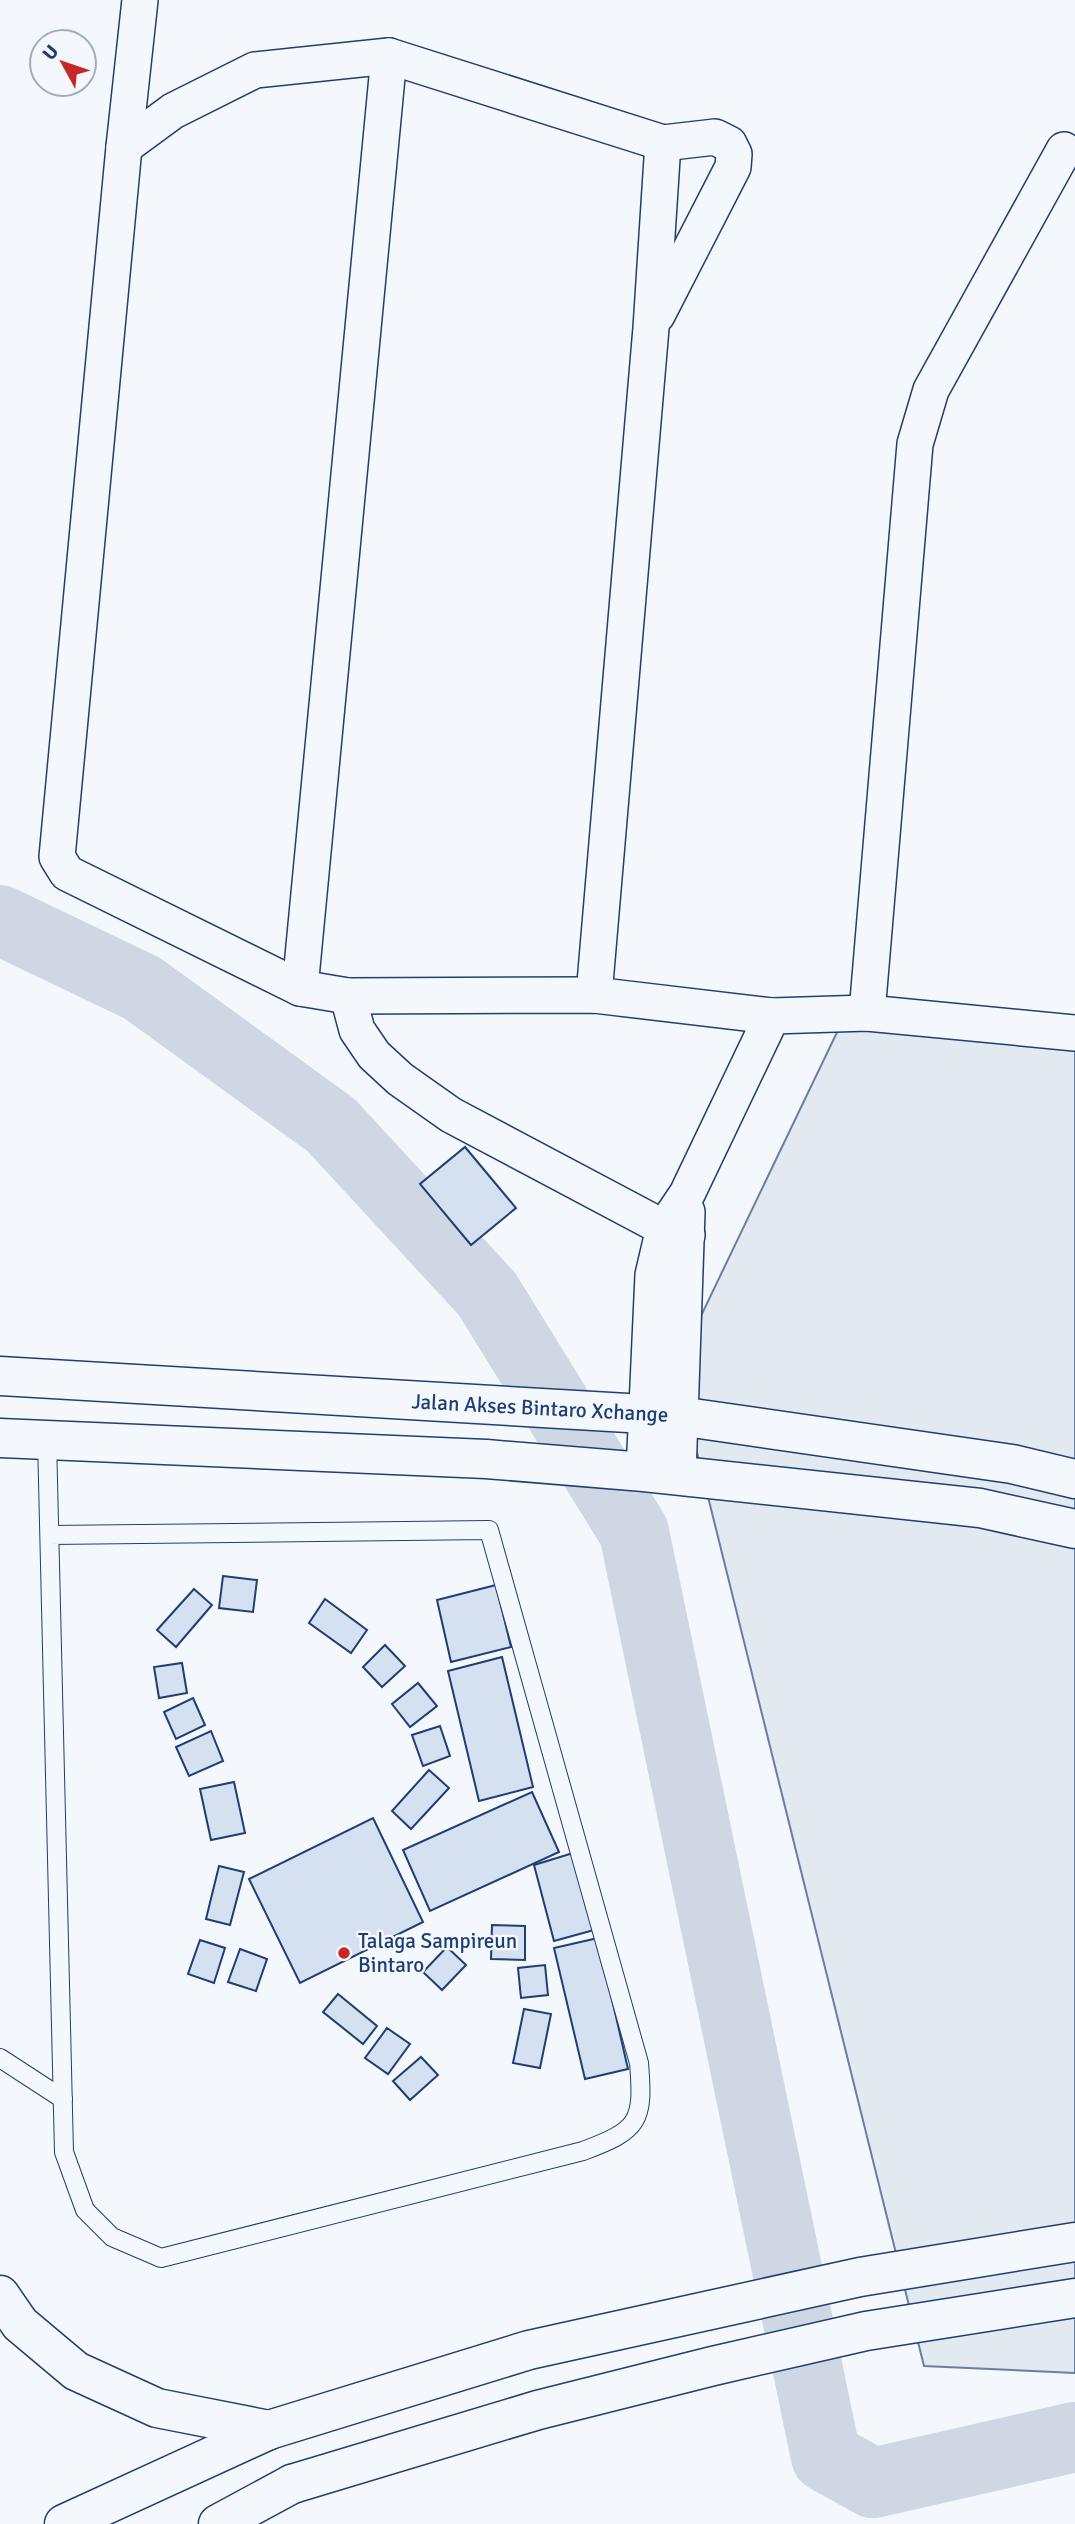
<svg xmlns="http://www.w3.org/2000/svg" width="1075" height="2524" font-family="Signika,sans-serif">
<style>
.green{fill:#e3e9f0;stroke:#687fa3;stroke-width:2}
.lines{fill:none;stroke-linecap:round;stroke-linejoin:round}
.river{stroke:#cfd7e4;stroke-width:70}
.building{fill:#d5e0f0;stroke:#1d3f73;stroke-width:2}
.service-casing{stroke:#1d3f73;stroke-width:20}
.minor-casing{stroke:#1d3f73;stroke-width:38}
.secondary-casing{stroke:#1d3f73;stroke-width:41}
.primary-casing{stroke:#1d3f73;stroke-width:41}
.motorway-casing{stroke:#1d3f73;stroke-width:41}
.service{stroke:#f4f7fb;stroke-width:18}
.minor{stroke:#f4f7fb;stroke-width:35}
.secondary{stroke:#f4f7fb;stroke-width:38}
.primary{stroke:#f4f7fb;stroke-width:38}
.motorway{stroke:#f4f7fb;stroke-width:38}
.poi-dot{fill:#c62828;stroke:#f4f7fb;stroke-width:2.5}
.labels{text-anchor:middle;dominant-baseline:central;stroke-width:5;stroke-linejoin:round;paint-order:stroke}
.street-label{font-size:21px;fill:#1d3f73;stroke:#f4f7fb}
.poi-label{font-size:21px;fill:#1d3f73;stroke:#f4f7fb;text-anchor:start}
</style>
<rect width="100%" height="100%" fill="#f4f7fb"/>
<path class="green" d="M840,1026L1075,1048V2373L924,2366L676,1368Z"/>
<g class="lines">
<path class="river" d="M0,920L142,988L331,1125L487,1294L634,1532L826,2457L873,2483L1075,2437"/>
</g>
<g class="building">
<path d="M465,1147L516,1208L471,1245L420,1184Z"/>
<path d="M223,1576L257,1580L253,1612L219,1608Z"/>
<path d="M496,1585L511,1647L451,1662L437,1600Z"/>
<path d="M194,1589L212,1605L176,1647L157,1630Z"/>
<path d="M325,1599L367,1630L351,1653L309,1623Z"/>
<path d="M385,1645L405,1666L382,1687L363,1667Z"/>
<path d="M502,1657L533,1787L479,1801L448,1671Z"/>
<path d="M182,1663L187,1693L159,1698L154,1667Z"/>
<path d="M418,1683L437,1706L410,1727L392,1704Z"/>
<path d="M193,1698L205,1725L176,1739L164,1712Z"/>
<path d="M440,1726L450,1756L423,1766L412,1735Z"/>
<path d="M211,1731L223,1761L189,1776L176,1747Z"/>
<path d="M429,1770L449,1788L411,1829L392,1811Z"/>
<path d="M234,1782L245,1833L211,1840L200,1789Z"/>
<path d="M532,1792L559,1852L430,1911L403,1850Z"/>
<path d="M373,1818L423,1922L300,1983L249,1879Z"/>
<path d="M573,1853L594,1930L554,1941L534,1865Z"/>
<path d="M219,1866L244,1872L230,1925L206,1919Z"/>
<path d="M492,1925L525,1926V1960L491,1959Z"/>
<path d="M598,1938L628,2069L585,2079L554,1948Z"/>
<path d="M200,1940L225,1948L214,1983L188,1974Z"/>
<path d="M447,1947L466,1965L442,1990L423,1972Z"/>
<path d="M240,1949L267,1959L256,1991L228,1982Z"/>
<path d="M545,1965L548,1995L521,1998L518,1968Z"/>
<path d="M338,1994L377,2026L363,2044L323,2012Z"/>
<path d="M524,2009L551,2014L540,2068L513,2063Z"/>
<path d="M387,2028L410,2044L388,2074L365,2058Z"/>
<path d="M421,2057L438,2075L410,2100L393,2081Z"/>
</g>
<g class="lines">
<g class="service-casing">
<g id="service">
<path d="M47,1439L64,2152L85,2210L112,2237L161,2258L583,2151C639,2130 644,2122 639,2063L489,1530L50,1535"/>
<path d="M0,2058L63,2099"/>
</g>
</g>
<g class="minor-casing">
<g id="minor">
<path d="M140,0L124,147L57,857L67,873L300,988L348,996L357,1030L374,1055L400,1079L451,1115L664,1228L687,1235"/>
<path d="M124,147L173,111L255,70L389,56L663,143L715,137L729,144L734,154L733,167L657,315"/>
<path d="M300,988L389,56"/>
<path d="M594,995L651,328L663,143"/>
<path d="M348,996L594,995L772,1016"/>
<path d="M867,1013L915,444L931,390L1064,150"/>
<path d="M644,1472L653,1275L664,1228L687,1194L772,1016L867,1013L1075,1033"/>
<path d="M678,1475L687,1212"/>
</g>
</g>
<g class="secondary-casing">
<g id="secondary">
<path d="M0,1376L679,1416L1012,1464L1075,1479"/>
<path d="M0,1438L486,1459L644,1472L980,1508L1075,1529"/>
<path d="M0,2295L20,2324L76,2371L157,2408L269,2430"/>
</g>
</g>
<g class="primary-casing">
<g id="primary">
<path d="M64,2524L269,2430"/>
<path d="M218,2524L292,2484"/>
</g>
</g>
<g class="motorway-casing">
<g id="motorway">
<path d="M269,2430L529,2350L860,2277L1075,2242"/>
<path d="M292,2484L538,2410L713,2366L866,2331L1075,2298"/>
</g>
</g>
<use href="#service" class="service"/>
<use href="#minor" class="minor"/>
<use href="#secondary" class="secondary"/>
<use href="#primary" class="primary"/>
<use href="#motorway" class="motorway"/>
</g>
<circle class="poi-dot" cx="344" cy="1953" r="7"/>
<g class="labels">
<g class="street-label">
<text transform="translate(540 1408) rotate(3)">Jalan Akses Bintaro Xchange</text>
</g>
<g class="poi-label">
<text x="358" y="1941">Talaga Sampireun<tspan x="358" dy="24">Bintaro</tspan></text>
</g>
</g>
<g transform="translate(63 63) rotate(310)"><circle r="33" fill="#f4f7fb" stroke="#9eadc5" stroke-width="2"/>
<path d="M0-5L12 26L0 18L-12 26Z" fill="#c62828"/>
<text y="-10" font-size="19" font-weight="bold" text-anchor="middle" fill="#1d3f73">U</text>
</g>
</svg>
